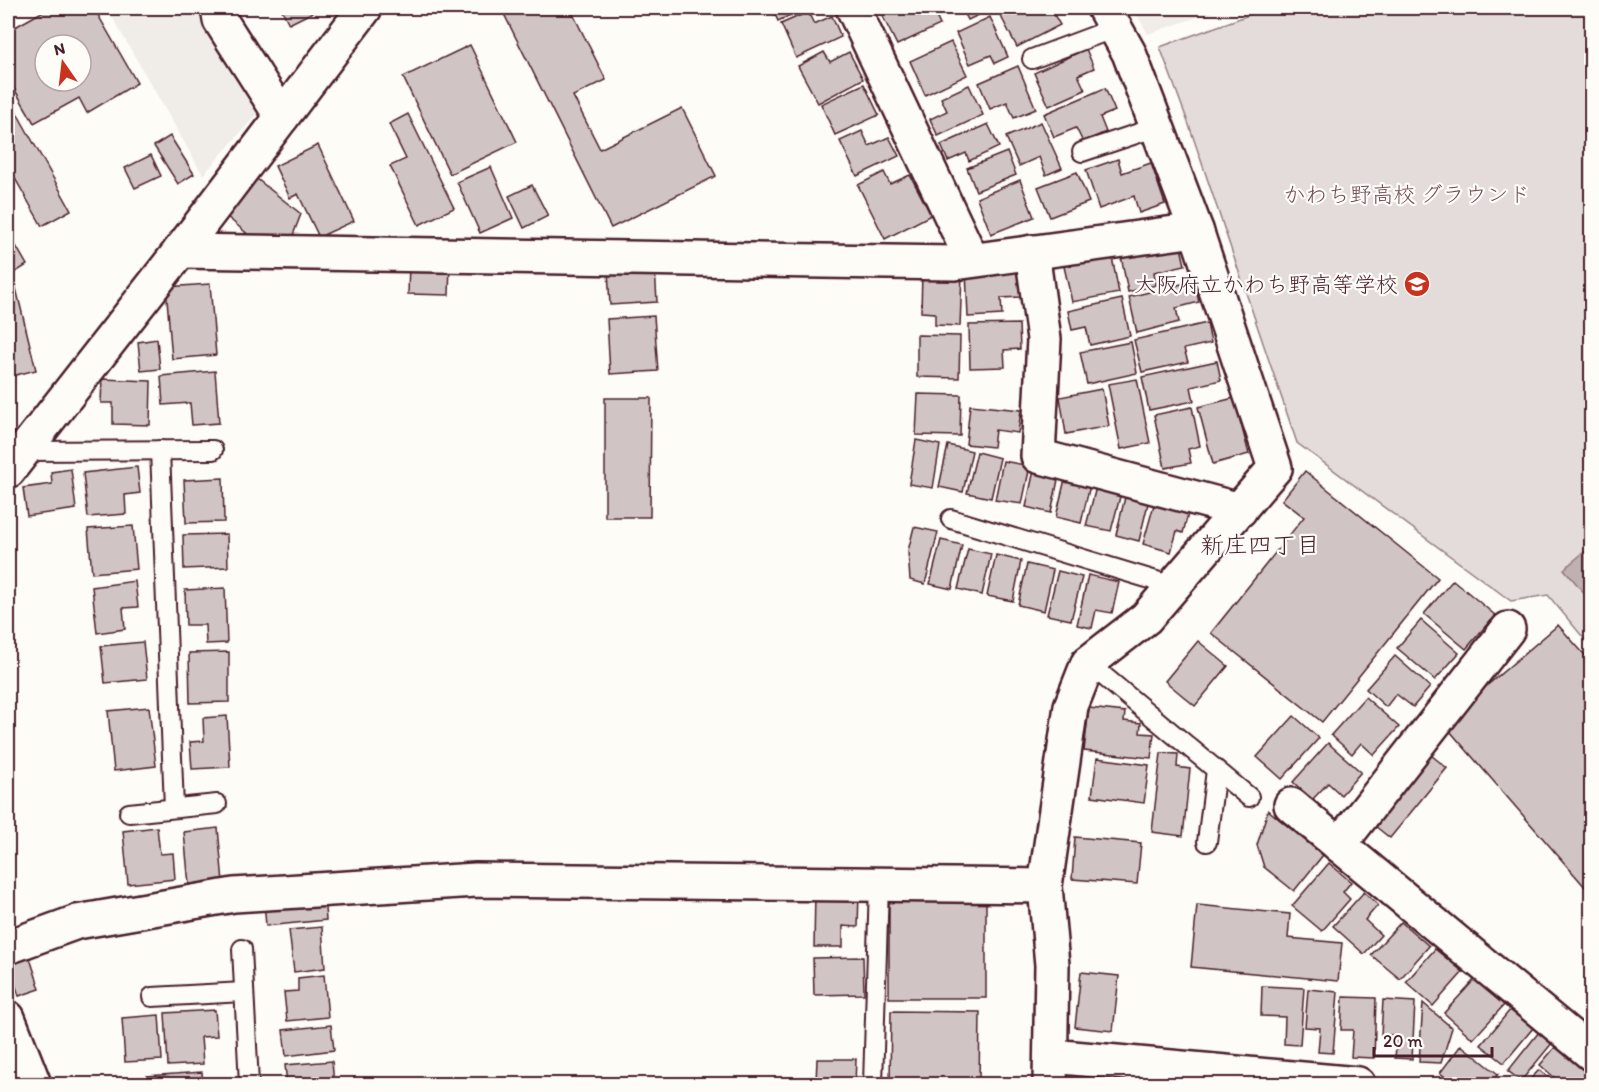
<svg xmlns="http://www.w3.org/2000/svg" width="1599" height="1092" font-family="Itim,'Klee One',sans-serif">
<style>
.built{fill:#f0ece8}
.green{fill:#e3dcda;stroke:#967e82;stroke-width:1.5}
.water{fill:#c0b1b1;stroke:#91777b;stroke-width:1.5}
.building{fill:#d0c5c4;stroke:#4a1f2b;stroke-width:1.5;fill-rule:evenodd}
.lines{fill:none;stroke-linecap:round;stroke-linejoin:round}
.lane-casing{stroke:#4a1f2b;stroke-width:22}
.street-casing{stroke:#4a1f2b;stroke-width:38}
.secondary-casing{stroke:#4a1f2b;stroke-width:38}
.lane{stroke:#fdfcf7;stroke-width:18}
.street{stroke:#fdfcf7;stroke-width:33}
.secondary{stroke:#fdfcf7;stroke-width:33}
.labels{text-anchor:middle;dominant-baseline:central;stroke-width:4.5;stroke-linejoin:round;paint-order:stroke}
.park-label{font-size:22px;fill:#704e57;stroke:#fdfcf7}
.poi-label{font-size:22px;fill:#4a1f2b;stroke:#fdfcf7;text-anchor:end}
.neighbourhood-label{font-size:24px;fill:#4a1f2b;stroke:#fdfcf7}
</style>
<rect width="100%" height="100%" fill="#fdfcf7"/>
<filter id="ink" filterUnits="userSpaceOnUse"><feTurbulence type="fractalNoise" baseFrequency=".0167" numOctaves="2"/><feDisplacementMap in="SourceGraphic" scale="12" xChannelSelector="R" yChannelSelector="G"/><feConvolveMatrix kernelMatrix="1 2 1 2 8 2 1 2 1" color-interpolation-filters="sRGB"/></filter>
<g filter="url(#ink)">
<g class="built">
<path d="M107,8H204L265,105L203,175Z"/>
<path d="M1133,8H1224L1148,34Z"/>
</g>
<path class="green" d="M1268,8H1591V647L1548,595L1511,601L1297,443L1189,125L1160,47Z"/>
<path class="water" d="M1591,546V601L1564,569Z"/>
<g class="building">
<path d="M49,8H94L137,83L87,113L79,98L34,123L8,78V31ZM45,45H81V81H45Z"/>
<path d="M281,8H321L289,24Z"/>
<path d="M501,8H570L606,80L573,96L600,149L682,108L716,176L611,228Z"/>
<path d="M772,8H806L778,21Z"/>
<path d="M882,8H932L940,25L897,45L879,9Z"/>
<path d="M962,8H991V9L968,20Z"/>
<path d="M1000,8H1059L1052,11L1060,25L1017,47L997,9Z"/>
<path d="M808,12L814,24L832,16L841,37L796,58L781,24Z"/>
<path d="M990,17L1008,57L995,63L991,55L970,64L956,33Z"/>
<path d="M951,42L967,75L925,95L910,61Z"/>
<path d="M470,45L517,142L450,174L403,77Z"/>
<path d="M1086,49L1094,68L1078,75L1085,90L1049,106L1034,73Z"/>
<path d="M824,52L830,62L849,52L863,79L818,103L798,66Z"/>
<path d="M1018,66L1036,109L1014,118L1007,102L990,109L979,83Z"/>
<path d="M864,84L879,115L835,135L821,104Z"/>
<path d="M969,85L983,115L938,136L930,119L947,111L941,98Z"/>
<path d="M1105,88L1115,111L1100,117L1106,132L1083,142L1076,128L1054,137L1044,114Z"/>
<path d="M8,97L71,210L42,226L8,166Z"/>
<path d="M408,114L454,208L419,225L390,166L406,159L389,124Z"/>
<path d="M1041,122L1062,168L1046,175L1039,157L1019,166L1006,137Z"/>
<path d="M988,124L999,147L969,161L966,153L948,161L941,145Z"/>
<path d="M862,131L869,146L889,137L899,156L857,176L840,141Z"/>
<path d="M170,136L194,174L178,184L154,146Z"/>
<path d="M318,145L354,221L319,237L298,194L290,198L275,166Z"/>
<path d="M1007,152L1016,175L976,191L967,168Z"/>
<path d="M151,155L161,176L135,188L125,168Z"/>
<path d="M1118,159L1122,173L1151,163L1165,204L1139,213L1134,196L1099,209L1086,170Z"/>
<path d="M491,167L513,218L480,233L457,182Z"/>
<path d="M884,172L890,184L910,175L931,215L885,239L858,185Z"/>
<path d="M1077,172L1089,202L1050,217L1038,187Z"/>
<path d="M257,179L301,214L293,235L250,236L226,216Z"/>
<path d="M1020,180L1034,217L991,234L977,198Z"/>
<path d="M532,185L548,216L524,228L509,196Z"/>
<path d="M8,232L27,265L8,277Z"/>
<path d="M1180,243L1185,265L1154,272L1156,285L1128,292L1121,256Z"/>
<path d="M1111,252L1119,293L1072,302L1063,262Z"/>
<path d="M409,264H450L449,295L408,294Z"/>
<path d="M655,267L657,302L610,305L608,270Z"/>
<path d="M1018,269L1020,297L1001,298L1002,315L968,317L966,271Z"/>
<path d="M922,273L962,274L960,326L935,325V313L921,312Z"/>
<path d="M1194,281L1199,302L1176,308L1179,322L1137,333L1129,297Z"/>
<path d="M15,284L36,370L8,377V286Z"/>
<path d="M210,284L216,355L172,359L166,287Z"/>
<path d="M1122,299L1130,336L1090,345L1086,327L1072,330L1068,311Z"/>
<path d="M654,316L658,371L610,374L607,319Z"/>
<path d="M1207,323L1211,343L1184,349L1188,362L1142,372L1134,340Z"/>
<path d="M1019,324L1020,349L1004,350L1005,367L970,368L969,325Z"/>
<path d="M917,335L960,336L959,378L917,377Z"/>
<path d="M157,339L160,369L141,371L138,342Z"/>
<path d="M1131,342L1137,373L1087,384L1080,352Z"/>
<path d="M1217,361L1221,380L1191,387L1194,401L1149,410L1142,377Z"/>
<path d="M215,371L219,423L192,425L190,403L163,405L161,376Z"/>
<path d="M102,379L151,381L150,425L113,424V403H101Z"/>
<path d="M1137,379L1150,443L1121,449L1108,384Z"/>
<path d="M1102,389L1109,426L1066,434L1060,397Z"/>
<path d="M918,394L961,395L960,436L916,435Z"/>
<path d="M605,398H651L650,517H605Z"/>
<path d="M1234,398L1249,454L1213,464L1198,407Z"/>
<path d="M970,405L1021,410L1018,433L995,430L993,447L966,444Z"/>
<path d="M1192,407L1200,446L1188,449L1191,463L1165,468L1154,415Z"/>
<path d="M916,440L940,445L933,488L909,484Z"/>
<path d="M948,445L972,451L963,492L939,487Z"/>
<path d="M977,452L1000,458L991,498L967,493Z"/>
<path d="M1003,461L1030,466L1022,504L995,500Z"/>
<path d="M137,467L140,493L125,495L126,514L88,517L83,473Z"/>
<path d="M71,469L76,509L27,516L23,488L52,484L51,472Z"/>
<path d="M1034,470L1059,475L1051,513L1026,507Z"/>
<path d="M1305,471L1438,578L1322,722L1211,633L1304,517L1282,500Z"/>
<path d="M223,478L224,522L186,523L184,480Z"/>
<path d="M1065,479L1090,485L1081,523L1056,517Z"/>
<path d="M1096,487L1121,493L1111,531L1086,526Z"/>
<path d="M1126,493L1149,499L1139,541L1116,535Z"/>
<path d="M1155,501L1189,510L1183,533L1177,531L1171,552L1143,544Z"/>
<path d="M133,526L137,569L92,573L88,529Z"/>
<path d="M914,527L938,532L925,584L910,580L908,551Z"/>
<path d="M227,534L228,567L184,569L183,535Z"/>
<path d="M941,540L962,545L952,589L930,584Z"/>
<path d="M968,549L991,554L982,595L958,589Z"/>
<path d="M996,555L1021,561L1013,601L987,596Z"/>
<path d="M1027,564L1053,570L1044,611L1018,605Z"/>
<path d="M1058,571L1082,577L1071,620L1047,615Z"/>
<path d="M1088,575L1119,582L1112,613L1096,610L1092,628L1077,625Z"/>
<path d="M1453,580L1495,615L1466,649L1424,614Z"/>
<path d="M135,581L138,607L123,608L125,629L97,633L92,587Z"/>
<path d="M225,588L227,643L206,644L205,625H186L185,590Z"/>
<path d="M1421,620L1459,653L1435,680L1397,648Z"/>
<path d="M1558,625L1592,663V895L1443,723Z"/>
<path d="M1198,641L1228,666L1195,706L1165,681Z"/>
<path d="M143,642L147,679L105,683L101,646Z"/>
<path d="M229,652V702L190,703L189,653Z"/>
<path d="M1395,656L1430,687L1413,707L1396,694L1386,707L1366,689Z"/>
<path d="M1365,697L1399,727L1374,755L1361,743L1352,754L1331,735Z"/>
<path d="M149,707L156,766L114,771L108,711Z"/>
<path d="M1089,708L1125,712L1124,721L1141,723L1140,733L1154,734L1151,758L1084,751Z"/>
<path d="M227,716L230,767L192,769L190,742L204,741L203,718Z"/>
<path d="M1294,716L1319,738L1282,779L1257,757Z"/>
<path d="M1328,743L1361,772L1341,795L1328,783L1312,800L1293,782Z"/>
<path d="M1161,753L1178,754L1177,767L1190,769L1183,836L1152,832Z"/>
<path d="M1431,755L1447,768L1390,838L1375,826Z"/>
<path d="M1097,758L1149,765L1144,803L1092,796Z"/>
<path d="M1268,810L1323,855L1294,891L1264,867L1257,845Z"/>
<path d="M157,827L160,854L173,853L175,879L128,884L123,831Z"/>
<path d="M218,828L223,882L189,885L184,832Z"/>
<path d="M1075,837L1141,843L1137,884L1072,879Z"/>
<path d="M1329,863L1351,882L1343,892L1350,899L1322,931L1292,906Z"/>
<path d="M815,892H859L858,927L843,926V947H814Z"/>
<path d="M1364,892L1378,905L1365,920L1381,935L1364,954L1333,926Z"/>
<path d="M324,896L326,920L266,926L264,902Z"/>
<rect x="889" y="896" width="97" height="102"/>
<path d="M1197,905L1290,914L1288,938L1342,943L1338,981L1191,967Z"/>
<path d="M1401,922L1429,946L1400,979L1371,955Z"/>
<path d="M322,927L325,968L294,972L289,930Z"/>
<path d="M26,946L40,989L19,996L8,962Z"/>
<path d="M1435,949L1463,972L1433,1006L1406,982Z"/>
<path d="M863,957L864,994L814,995L813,958Z"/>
<path d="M1081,972L1119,976L1113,1031L1075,1027Z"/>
<path d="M324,975L328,1017L287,1021L284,992L298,991V978Z"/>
<path d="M1475,979L1504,1005L1473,1039L1444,1013Z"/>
<path d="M1262,986L1304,988L1300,1045L1284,1044L1285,1017L1261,1016Z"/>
<path d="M1308,989L1338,992L1333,1053L1318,1052L1320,1028L1305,1027Z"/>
<path d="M1343,997L1376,998L1374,1058L1351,1057L1353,1030H1341Z"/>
<path d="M1383,1000L1415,1002L1412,1059L1395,1058L1397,1035H1381Z"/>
<path d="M1423,1003L1452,1028L1441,1063L1419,1062Z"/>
<path d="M215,1010L217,1036L201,1037L203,1064L168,1066L165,1013Z"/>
<path d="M1510,1010L1533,1028L1504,1063L1481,1045Z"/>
<path d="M891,1011L980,1012L979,1084H890Z"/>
<path d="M159,1015L162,1060L125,1062L122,1018Z"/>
<path d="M331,1025L334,1050L286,1056L283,1030Z"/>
<path d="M1539,1032L1553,1042L1521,1081L1508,1071Z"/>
<path d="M1461,1045L1498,1074L1490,1084H1455L1440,1073Z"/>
<path d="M1556,1046L1592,1076V1082L1589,1084H1562L1540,1065Z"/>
<path d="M817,1059H856L855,1084L816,1083Z"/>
<path d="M332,1061L334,1084H287L285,1065Z"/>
<path d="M1539,1070L1556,1084H1526Z"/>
<path d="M1081,1071L1125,1073L1124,1084H1081Z"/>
<path d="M202,1072L203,1084H148L147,1076Z"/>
<path d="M1134,1073L1175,1076L1174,1084H1134Z"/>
</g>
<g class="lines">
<g class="lane-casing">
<g id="lane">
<path d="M1032,59L1115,28"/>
<path d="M1082,152L1157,127"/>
<path d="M160,450L174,808"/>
<path d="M23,451L213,450"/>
<path d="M951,519L1173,586"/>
<path d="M1088,663L1249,797"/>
<path d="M129,813L217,804"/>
<path d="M1207,842L1216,770"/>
<path d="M242,949L249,1084"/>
<path d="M152,997L244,992"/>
<path d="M873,1084L879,884"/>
</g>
</g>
<g class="street-casing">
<g id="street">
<path d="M218,8L220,20L282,117"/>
<path d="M853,8L972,260"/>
<path d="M180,251L955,263L1196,230"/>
<path d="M1032,252L1044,339L1038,456L1240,510"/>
<path d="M1291,805L1592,1054"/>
<path d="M1339,845L1508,629"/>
<path d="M8,947L77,922L234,895L476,880L1045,886"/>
<path d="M8,1018L34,1084"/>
<path d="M1051,1056L1358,1084"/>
<path d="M1050,1084L1052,965L1045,886L1071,706L1088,663L1146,618L1275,468L1196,230L1129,53L1104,8"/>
</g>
</g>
<g class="secondary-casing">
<path id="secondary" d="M8,471L180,251L365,8"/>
</g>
<use href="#lane" class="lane"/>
<use href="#street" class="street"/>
<use href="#secondary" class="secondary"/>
</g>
</g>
<defs>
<g id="school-disc" transform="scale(1.35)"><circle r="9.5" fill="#c8321e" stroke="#fdfcf7"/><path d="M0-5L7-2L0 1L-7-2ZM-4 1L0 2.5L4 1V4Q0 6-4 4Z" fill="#fff"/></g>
</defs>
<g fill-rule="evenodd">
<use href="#school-disc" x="1417" y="284"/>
</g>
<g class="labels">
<g class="park-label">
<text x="1407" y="194">かわち野高校 グラウンド</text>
</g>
<g class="poi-label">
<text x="1398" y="284">大阪府立かわち野高等学校</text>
</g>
<g class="neighbourhood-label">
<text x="1260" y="544">新庄四丁目</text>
</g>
</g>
<rect width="1599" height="1092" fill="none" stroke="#fdfcf7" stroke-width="30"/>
<rect x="15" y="15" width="1569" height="1062" fill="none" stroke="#4a1f2b" stroke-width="2" filter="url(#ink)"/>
<g transform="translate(63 63) rotate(346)"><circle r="28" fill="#fdfcf7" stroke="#b5a4a5" stroke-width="1.5"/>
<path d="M0-4.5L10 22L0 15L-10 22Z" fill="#c8321e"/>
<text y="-9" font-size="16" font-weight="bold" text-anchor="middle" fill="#4a1f2b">N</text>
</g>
<path d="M1374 1047v9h118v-9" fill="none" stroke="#4a1f2b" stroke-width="3"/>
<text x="1383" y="1047" font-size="18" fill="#4a1f2b" stroke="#fdfcf7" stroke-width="4.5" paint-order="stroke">20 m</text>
</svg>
